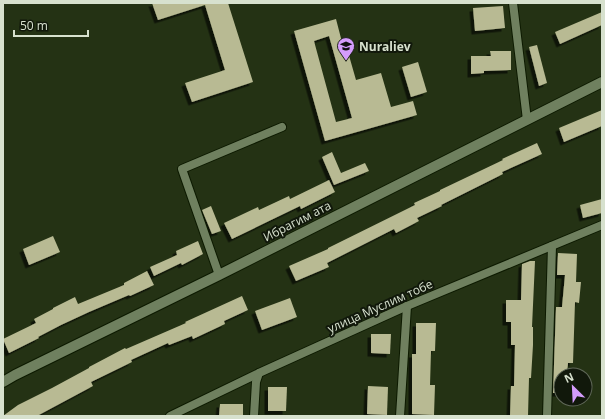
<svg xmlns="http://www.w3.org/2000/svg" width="605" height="419" font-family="'Open Sans',sans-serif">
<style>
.building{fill:#b8ba93;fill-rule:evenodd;filter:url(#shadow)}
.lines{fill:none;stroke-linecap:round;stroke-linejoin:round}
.minor-casing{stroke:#0d1a00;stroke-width:10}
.tertiary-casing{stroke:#0d1a00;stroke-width:12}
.minor{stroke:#6f805f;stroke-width:8}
.tertiary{stroke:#6f805f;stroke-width:10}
.labels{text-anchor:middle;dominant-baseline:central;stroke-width:4;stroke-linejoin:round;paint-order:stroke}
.poi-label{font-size:12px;font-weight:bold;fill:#d7e1ce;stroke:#11180b;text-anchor:start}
.street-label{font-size:12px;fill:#d7e1ce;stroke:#11180b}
</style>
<defs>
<filter id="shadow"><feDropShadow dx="-3.5" dy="3.5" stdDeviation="0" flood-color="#0009"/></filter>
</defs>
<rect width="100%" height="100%" fill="#243214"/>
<g class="building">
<path d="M152,3H228L253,82L192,102L185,83L225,70L205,5L158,20Z"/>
<path d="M503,6L505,28L475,31L473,8Z"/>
<path d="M602,12V25L560,44L555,32Z"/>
<path d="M336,19L343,46L346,45L356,80L381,73L391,107L413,101L417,115L325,141L294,31ZM329,36L352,118L336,122L314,41Z"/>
<path d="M537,45L547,83L539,86L529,47Z"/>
<path d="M490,51H511V70L484,71V73L471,74V56H491Z"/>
<path d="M418,62L427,92L411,97L402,67Z"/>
<path d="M602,110V126L564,142L559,128Z"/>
<path d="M537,143L542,154L502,172L503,174L441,205L442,206L417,218L419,221L396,233L394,229L327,263L329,267L296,281L289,266L328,249V248L415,205L414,203L440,191V190L503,160L502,159Z"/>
<path d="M332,152L341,173L365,163L369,171L334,185L322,157Z"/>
<path d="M329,180L335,192L301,209L300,206L232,239L224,223L258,207L259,210L289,196L290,199Z"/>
<path d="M602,199V213L583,218L580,205Z"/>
<path d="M211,206L221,231L212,234L202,210Z"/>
<path d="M53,236L60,252L29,265L23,249Z"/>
<path d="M198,241L203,254L182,265L181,263L154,276L150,267L177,255L176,251Z"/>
<path d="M558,253L577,254L576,282H581L579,303L575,302L573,363H568L567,375H561V393H553L556,307H562L565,275H557Z"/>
<path d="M530,261H535L532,327H533V345L531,378H529L528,416H510L511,386H514L515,345H511V322H506V300H521L522,264Z"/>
<path d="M147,271L154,285L130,296L129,295L89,312L61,325L38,337L39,338L9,353L3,339L36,323L34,319L53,309V308L75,297L78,304L124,285V283Z"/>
<path d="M242,296L248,310L224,321L225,324L193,339L192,336L169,345L168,343L131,360L132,362L91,382L93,386L37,416H3L18,405L52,388L89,368V367L125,348L126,349L186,323L185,322Z"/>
<path d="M290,298L297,317L262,330L255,311Z"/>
<path d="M416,323H436L435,351H431L430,385H435L434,415L412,414V354H416Z"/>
<path d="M371,334H391L390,354L371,353Z"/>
<path d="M368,386L388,387L387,415L367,414Z"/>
<path d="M268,387H287L286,411H268Z"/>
<path d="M220,404H243V416H219Z"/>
</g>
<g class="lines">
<g class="minor-casing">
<g id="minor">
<path d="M513,3L527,120"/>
<path d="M219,275L182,169L282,127"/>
<path d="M170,416L259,373L407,306L602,225"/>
<path d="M254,416L256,382L259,373"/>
<path d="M400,416L407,306"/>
<path d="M547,416L552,246"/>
</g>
</g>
<g class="tertiary-casing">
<path id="tertiary" d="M3,382L15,375L219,275L602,82"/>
</g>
<use href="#minor" class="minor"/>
<use href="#tertiary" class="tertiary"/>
</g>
<defs>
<g id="school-pin" transform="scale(0.9)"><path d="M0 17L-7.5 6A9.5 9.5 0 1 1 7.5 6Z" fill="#d49cfc" stroke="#11180b"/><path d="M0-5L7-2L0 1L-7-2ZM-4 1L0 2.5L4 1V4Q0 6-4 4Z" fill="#111"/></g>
</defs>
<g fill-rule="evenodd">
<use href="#school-pin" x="346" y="46"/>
</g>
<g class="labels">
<g class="poi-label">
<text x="359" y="46">Nuraliev</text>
</g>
<g class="street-label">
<text transform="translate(297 221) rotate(-27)">Ибрагим ата</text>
<text transform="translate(380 306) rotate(-24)">улица Муслим тобе</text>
</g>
</g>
<rect width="605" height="419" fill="none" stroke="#d7e1ce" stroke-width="8"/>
<g transform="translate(573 387) rotate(336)"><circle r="19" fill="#11180b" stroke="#606859"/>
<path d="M0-3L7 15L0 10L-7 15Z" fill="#d49cfc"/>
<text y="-6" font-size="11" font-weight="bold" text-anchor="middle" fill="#d7e1ce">N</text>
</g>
<path d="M14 30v6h74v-6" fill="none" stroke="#d7e1ce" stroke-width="2"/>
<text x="20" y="30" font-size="12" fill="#d7e1ce" stroke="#11180b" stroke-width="3" paint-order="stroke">50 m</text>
</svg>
